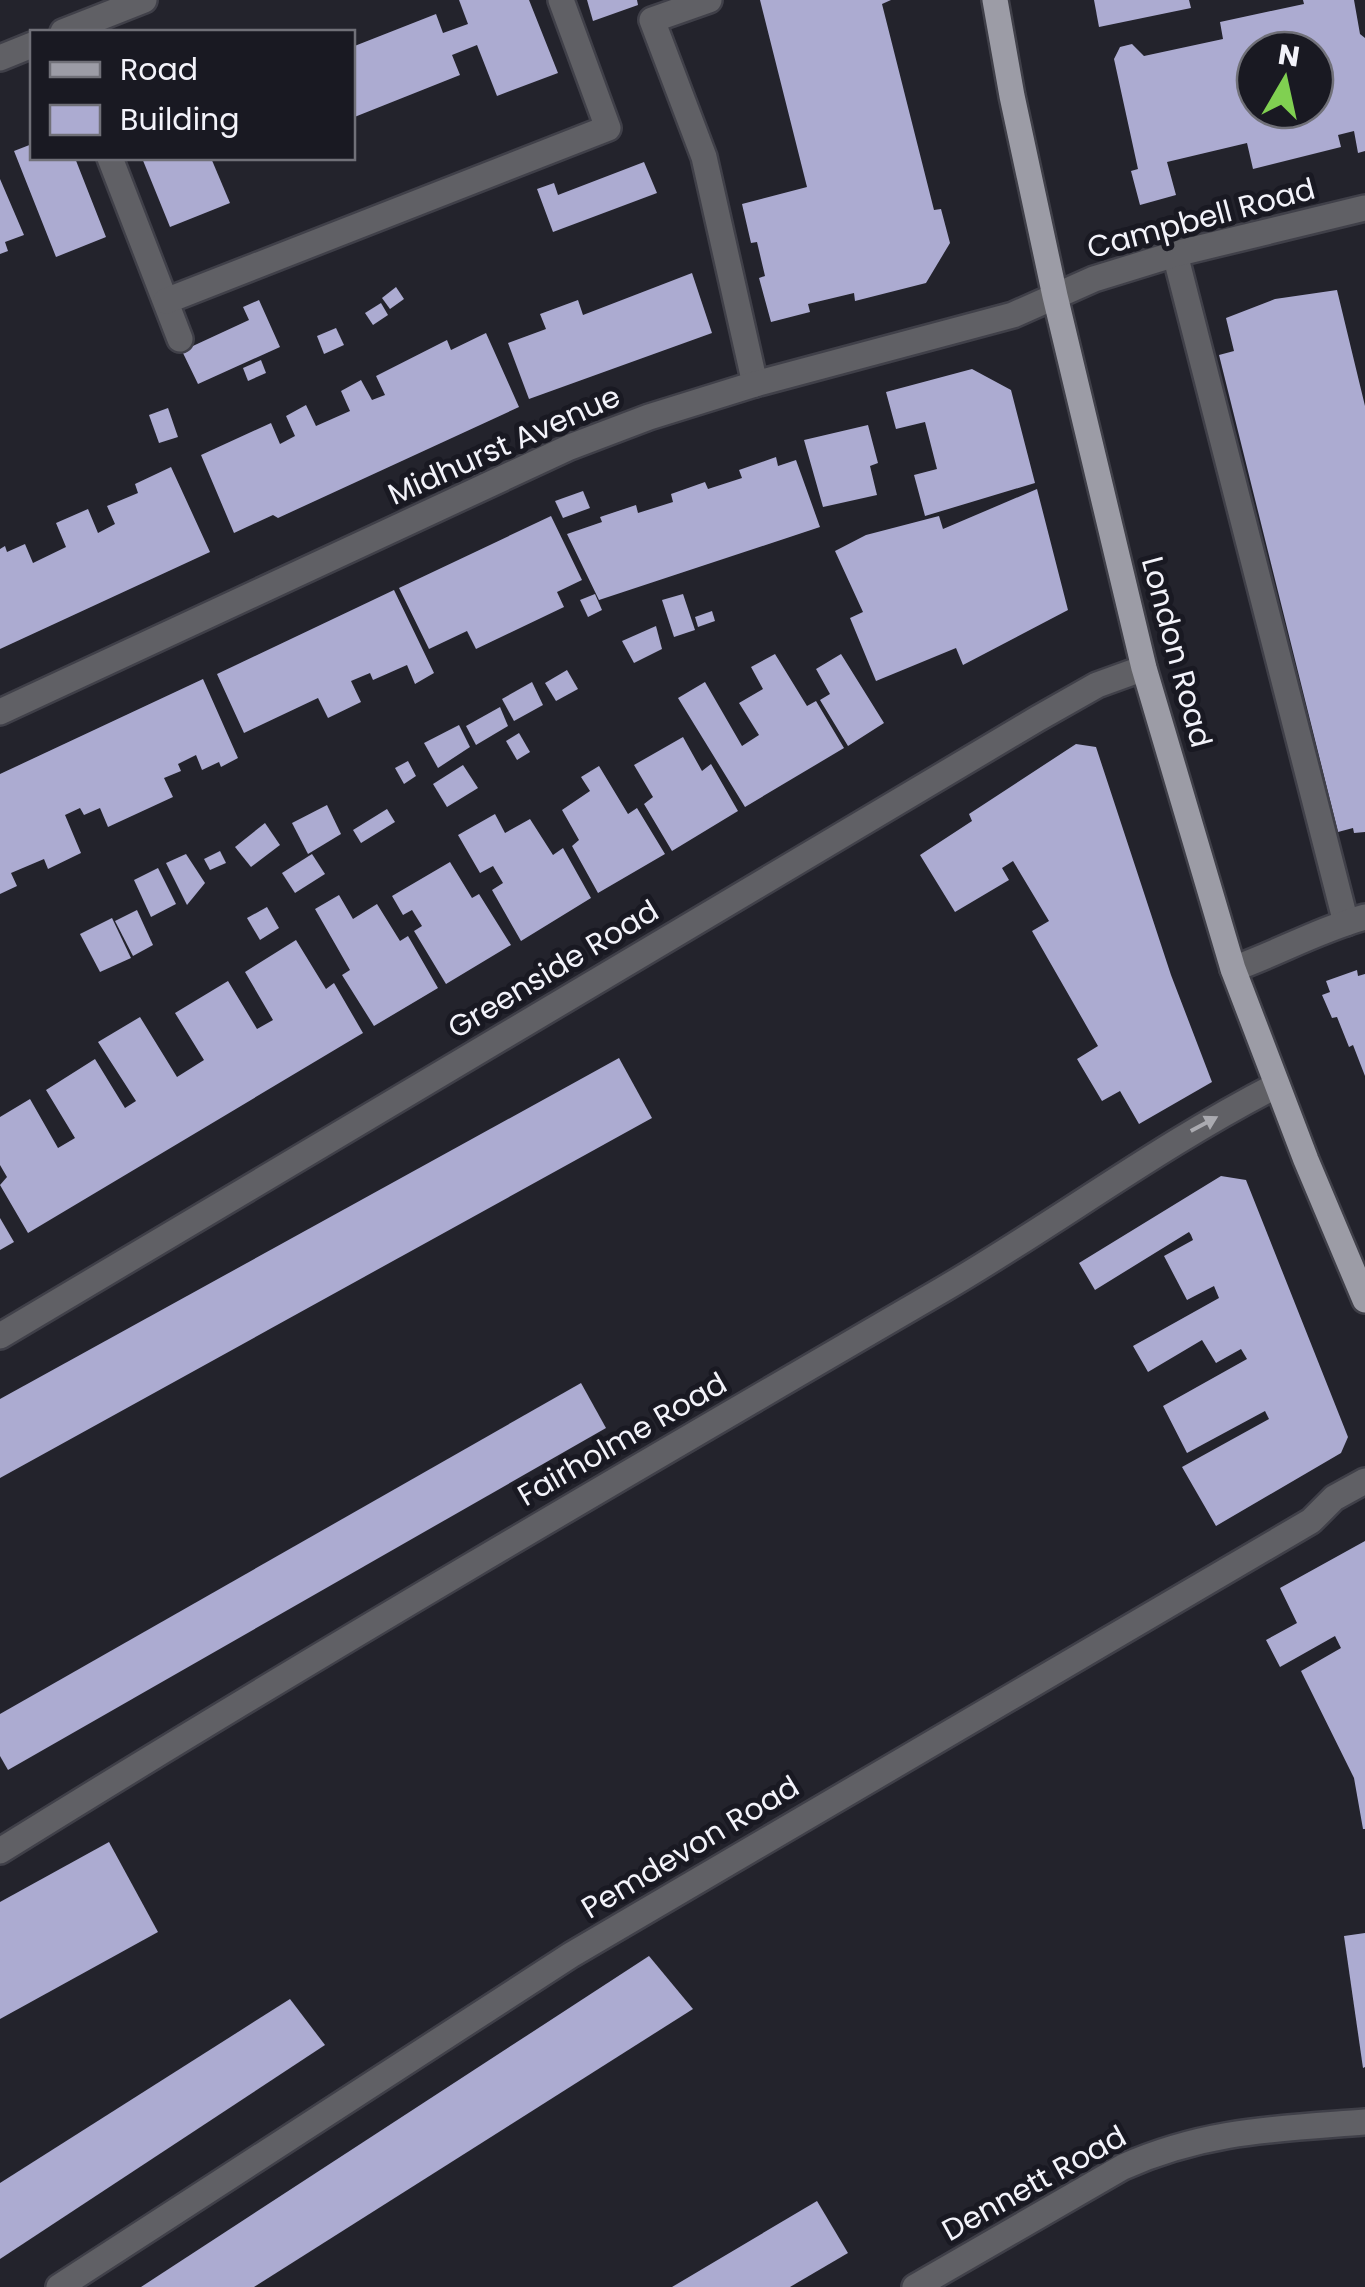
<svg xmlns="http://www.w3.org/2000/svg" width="1365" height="2287" font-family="Poppins,sans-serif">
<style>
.building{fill:#acabd1;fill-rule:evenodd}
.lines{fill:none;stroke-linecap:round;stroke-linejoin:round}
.service-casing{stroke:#404049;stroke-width:30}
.minor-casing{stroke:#404049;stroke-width:30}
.tertiary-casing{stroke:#404049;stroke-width:30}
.primary-casing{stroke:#404049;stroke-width:30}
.service{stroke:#606065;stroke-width:25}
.minor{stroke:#606065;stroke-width:25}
.tertiary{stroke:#606065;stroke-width:25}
.primary{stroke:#9c9ca6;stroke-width:25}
.oneway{fill:#aaaab0}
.labels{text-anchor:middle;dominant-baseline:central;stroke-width:10;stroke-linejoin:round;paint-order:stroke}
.street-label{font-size:30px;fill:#f3f3fa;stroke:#191922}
</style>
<rect width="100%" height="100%" fill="#23232c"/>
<g class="building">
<path d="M459,0H529L558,73L497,96L477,45L452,55L460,75L352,118V47L436,14L443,33L468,24Z"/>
<path d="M587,0H637L638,5L593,21Z"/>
<path d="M760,0H891L882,4L934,210L941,209L950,243L926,283L855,301L854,293L808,304L810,312L771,322L759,278L765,276L757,242L751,243L742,204L807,187Z"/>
<path d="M1094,0H1189L1191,8L1099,27Z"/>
<path d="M1303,0H1354L1360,34L1365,38V151L1358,153L1354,131L1338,135L1341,147L1253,169L1247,143L1167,162L1176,195L1140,205L1131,171L1138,169L1114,59L1120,47L1132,44L1144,56L1223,39L1220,22L1304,4ZM1255,50H1315V110H1255Z"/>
<path d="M32,144V158H75L106,237L56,257L14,151Z"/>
<path d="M142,158H211L230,203L170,227Z"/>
<path d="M644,162L657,193L553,232L537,189L554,183L558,195Z"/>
<path d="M0,179L24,235L5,242L8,251L0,254Z"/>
<path d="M692,273L712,333L529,399L508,343L546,329L540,314L578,300L583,315Z"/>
<path d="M396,287L404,299L390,309L382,298Z"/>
<path d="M1337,290L1365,406V832L1354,833L1353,828L1338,832L1219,355L1234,351L1226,318L1275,299Z"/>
<path d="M259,300L280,347L198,384L182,351L249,320L243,307Z"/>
<path d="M381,303L388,315L373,325L365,313Z"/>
<path d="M336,328L344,345L324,354L317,336Z"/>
<path d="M486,333L519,407L278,518L273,515L234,533L201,455L271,423L280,444L295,436L286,416L306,405L316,426L350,411L341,391L361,380L372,400L385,395L376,376L447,340L451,350Z"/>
<path d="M261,360L266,373L248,381L243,368Z"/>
<path d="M972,369L1011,390L1035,483L925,516L914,475L937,469L925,422L896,429L886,392Z"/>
<path d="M168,408L178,437L159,443L149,415Z"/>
<path d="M868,425L878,463L870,466L877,495L823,507L804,440Z"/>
<path d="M776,457L778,466L796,460L820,527L599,600L567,534L602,522L600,517L636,505L638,513L673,502L671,494L705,482L708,489L742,478L739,470Z"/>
<path d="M171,467L210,552L0,649V549L5,546L7,552L25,544L33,563L66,547L56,523L88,509L98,533L115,524L107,506L138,493L135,484Z"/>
<path d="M1037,489L1068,610L963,665L956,648L876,681L850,618L863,612L835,551L866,535L939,516L943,529Z"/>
<path d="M583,491L590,508L563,518L555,501Z"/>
<path d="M551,516L582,580L557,592L564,607L476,649L467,631L429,649L399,588Z"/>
<path d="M394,590L434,673L415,684L407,665L373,680L370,673L351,681L361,702L328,718L318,698L244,733L217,674Z"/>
<path d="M595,594L602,610L588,617L580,600Z"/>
<path d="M683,594L695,630L674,637L662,600Z"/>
<path d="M712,611L715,621L698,627L695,617Z"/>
<path d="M656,626L662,649L634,663L622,641Z"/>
<path d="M775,654L807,706L816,701L844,748L745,807L678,698L705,682L742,746L759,735L739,703L763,689L751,667Z"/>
<path d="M841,654L884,723L848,746L820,700L830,694L816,669Z"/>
<path d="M567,670L578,689L556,701L545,683Z"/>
<path d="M203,679L238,758L221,767L219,762L202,770L196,755L178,764L181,771L164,778L173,797L108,827L100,808L84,815L80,808L65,815L81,853L48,869L44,859L11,873L17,886L0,894V774Z"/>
<path d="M532,682L543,705L514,721L502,699Z"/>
<path d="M500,707L508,726L476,745L466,726Z"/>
<path d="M459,725L470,747L438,768L424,743Z"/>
<path d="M519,733L530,752L517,760L506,741Z"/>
<path d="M683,737L702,771L711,764L738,811L672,851L644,804L653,797L634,765Z"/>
<path d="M1076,744L1096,747L1171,975L1212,1082L1139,1124L1120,1091L1102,1101L1077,1059L1098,1046L1032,931L1049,921L1013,861L1002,868L1009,880L955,912L920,855L972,821L969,814Z"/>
<path d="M408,761L416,776L404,784L395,768Z"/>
<path d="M463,765L478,788L447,807L433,784Z"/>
<path d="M599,766L628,814L637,808L665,854L598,893L572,846L579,840L562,810L590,791L581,777Z"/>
<path d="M327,805L341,834L308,854L292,823Z"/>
<path d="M387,809L395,822L361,843L353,830Z"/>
<path d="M495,814L505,833L530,819L553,855L563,848L591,898L521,941L492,890L503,883L493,866L480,873L458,835Z"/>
<path d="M265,823L280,845L251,867L235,847Z"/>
<path d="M220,851L226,863L210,870L204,859Z"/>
<path d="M186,854L205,883L187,905L166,863Z"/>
<path d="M312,854L325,874L295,893L282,873Z"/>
<path d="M450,862L472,898L479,894L511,945L446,984L414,931L422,926L412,910L403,915L392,896Z"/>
<path d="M158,868L176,904L151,917L134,880Z"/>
<path d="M339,895L353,919L377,904L400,941L408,936L438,988L374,1026L342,975L350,970L315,909Z"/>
<path d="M267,907L279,928L260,940L247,918Z"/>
<path d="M137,910L153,945L133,956L115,921Z"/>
<path d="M112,918L131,958L100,972L80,934Z"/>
<path d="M296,940L326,989L334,983L363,1033L28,1233L0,1185L7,1177L0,1165V1117L30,1099L58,1148L75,1138L46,1090L95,1059L125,1108L136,1101L98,1042L140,1017L177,1077L204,1060L175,1013L228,981L257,1029L273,1020L245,972Z"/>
<path d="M1357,970L1358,976L1365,974V1076L1353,1045L1349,1047L1337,1017L1332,1018L1322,995L1330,992L1326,981Z"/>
<path d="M619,1058L652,1118L0,1478V1399Z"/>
<path d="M1221,1176L1246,1180L1348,1437L1341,1453L1216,1526L1182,1467L1269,1419L1265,1411L1187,1453L1163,1406L1247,1359L1241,1349L1216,1363L1202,1340L1148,1372L1133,1346L1219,1298L1214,1286L1187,1300L1164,1256L1193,1240L1191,1235L1189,1232L1095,1290L1079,1263Z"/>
<path d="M0,1218L14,1242L0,1250Z"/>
<path d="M581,1383L606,1428L8,1770L0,1756V1714Z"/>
<path d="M1365,1541V1829H1363L1354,1778L1301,1671L1341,1648L1335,1636L1280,1667L1266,1640L1297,1623L1280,1588Z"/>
<path d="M109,1842L158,1932L0,2019V1902Z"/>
<path d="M1365,1933V2067L1363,2068L1344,1936Z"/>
<path d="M649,1956L693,2009L254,2287H141Z"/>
<path d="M290,1999L325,2045L0,2259V2183Z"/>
<path d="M817,2201L848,2253L790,2287H672Z"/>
</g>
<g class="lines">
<g class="service-casing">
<g id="service">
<path d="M709,0L652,20L704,157L755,384"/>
<path d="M110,158L180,339"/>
<path d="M1175,254L1346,923"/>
<path d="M166,301L608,128L561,0"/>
</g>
</g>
<g class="minor-casing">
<g id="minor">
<path d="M0,712L570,447L649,417L755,384L1013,315L1094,279L1175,254L1365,208"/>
<path d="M1233,969C1278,953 1318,930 1365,917"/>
<path d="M0,1336L1037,719L1097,685L1144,668"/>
<path d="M0,1851C310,1658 626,1474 942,1290C1055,1224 1160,1145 1277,1085"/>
<path d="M59,2287L571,1955L1311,1521L1334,1498L1365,1481"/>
<path d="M915,2287L1123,2167C1206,2130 1276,2129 1365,2122"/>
</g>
</g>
<g class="tertiary-casing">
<g id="tertiary">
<path d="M63,32L144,0"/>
<path d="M0,58L32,45"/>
</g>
</g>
<g class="primary-casing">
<path id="primary" d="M995,0L1012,96L1055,296L1144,668L1233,969L1306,1160L1365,1300"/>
</g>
<use href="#service" class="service"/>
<use href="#minor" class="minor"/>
<use href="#tertiary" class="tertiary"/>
<use href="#primary" class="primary"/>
</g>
<defs><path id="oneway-solid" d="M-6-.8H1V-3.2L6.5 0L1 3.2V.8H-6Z" transform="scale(2.5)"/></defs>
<use class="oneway" href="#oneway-solid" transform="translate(1204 1124) rotate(-28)"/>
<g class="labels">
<g class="street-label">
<text transform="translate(1201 218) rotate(-15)">Campbell Road</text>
<text transform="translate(504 445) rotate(-24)">Midhurst Avenue</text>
<text transform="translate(1177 652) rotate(75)">London Road</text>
<text transform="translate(553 969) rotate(-31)">Greenside Road</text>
<text transform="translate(622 1439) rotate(-30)">Fairholme Road</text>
<text transform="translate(690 1847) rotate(-31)">Pemdevon Road</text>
<text transform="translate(1034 2183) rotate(-29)">Dennett Road</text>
</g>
</g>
<rect x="30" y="30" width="325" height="130" fill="#191922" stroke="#707078" stroke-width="2.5"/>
<rect x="50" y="62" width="50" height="15" fill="#9c9ca6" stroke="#707078" stroke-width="2.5"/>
<text x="120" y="80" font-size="30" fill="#f3f3fa">Road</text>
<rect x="50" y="105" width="50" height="30" fill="#acabd1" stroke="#707078" stroke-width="2.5"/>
<text x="120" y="130" font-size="30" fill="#f3f3fa">Building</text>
<g transform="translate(1285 80) rotate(9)"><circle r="48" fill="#191922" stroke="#707078" stroke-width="2.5"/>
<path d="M0-8L18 38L0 25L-18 38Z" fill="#80d051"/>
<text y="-15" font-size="28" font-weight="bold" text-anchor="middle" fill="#f3f3fa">N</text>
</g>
</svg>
